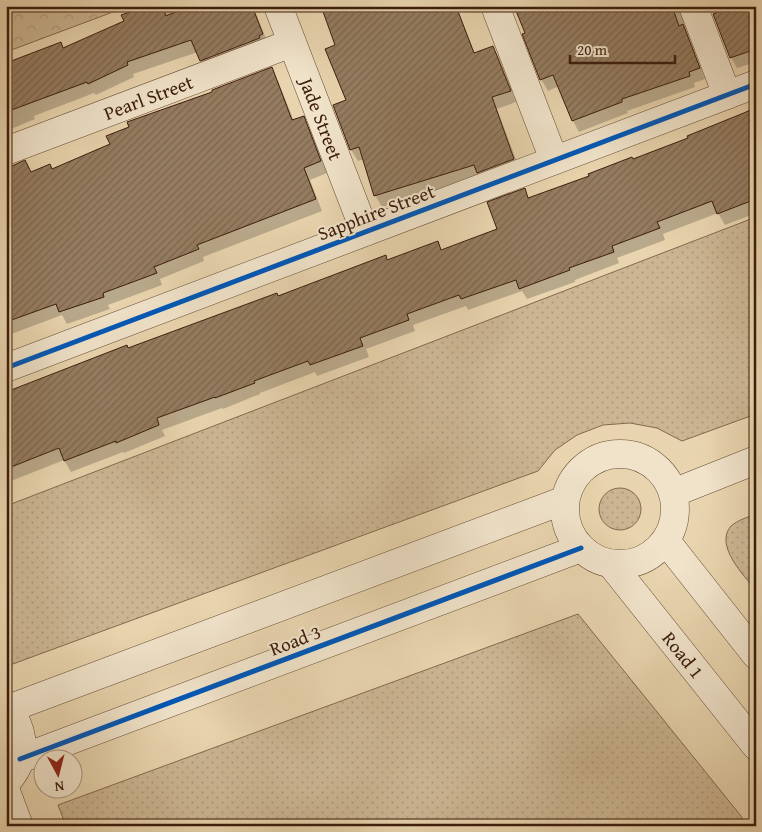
<svg xmlns="http://www.w3.org/2000/svg" width="762" height="832" font-family="'Gentium Book Plus',serif">
<style>
.grass{fill:url(#grass-dots);stroke:#84694f}
.forest{fill:url(#forest-crowns);stroke:#84694f}
.shadow{fill:#0003}
.building{fill:url(#building-hatch);stroke:#3c1d0c}
.lines{fill:none;stroke-linecap:round;stroke-linejoin:round}
.street-casing{stroke:#674b34;stroke-width:29}
.street{stroke:#f0e3ca;stroke-width:28}
.cycleway-casing{stroke:#f0e3ca;stroke-width:8}
.cycleway{stroke:#0057b8;stroke-width:5}
.labels{text-anchor:middle;dominant-baseline:central;stroke-width:4;stroke-linejoin:round;paint-order:stroke}
.street-label{font-size:19px;fill:#3c1d0c;stroke:#f0e3ca}
</style>
<defs>
<pattern id="grass-dots" width="8" height="8" patternUnits="userSpaceOnUse" patternTransform="scale(1.25)"><rect width="8" height="8" fill="#cbb592"/><path d="M2 2h.1M6 6h.1" fill="none" stroke="#af9b7d" stroke-width="1.8" stroke-linecap="round"/></pattern>
<pattern id="forest-crowns" width="20" height="18" patternUnits="userSpaceOnUse" patternTransform="scale(1.25)"><rect width="20" height="18" fill="#cbb592"/><path d="M2 6a3 3 0 1 1 6 0M12 15a3 3 0 1 1 6 0" fill="none" stroke="#af9b7d"/></pattern>
<pattern id="building-hatch" width="6" height="6" patternUnits="userSpaceOnUse" patternTransform="scale(1.25)"><rect width="6" height="6" fill="#957c60"/><path d="M-1 1l2-2M0 6l6-6M5 7l2-2" fill="none" stroke="#7b654e"/></pattern>
</defs>
<rect width="100%" height="100%" fill="#e8d4ae"/>
<filter id="stains"><feTurbulence type="fractalNoise" baseFrequency=".004" numOctaves="4"/><feColorMatrix values="0 0 0 0 .2 0 0 0 0 .09 0 0 0 0 .02 0 0 0 .5 -.17"/></filter>
<radialGradient id="worn" r=".72"><stop offset=".6" stop-color="#630" stop-opacity="0"/><stop offset="1" stop-color="#630" stop-opacity=".3"/></radialGradient>
<g class="grass">
<path d="M756,217V414L682,441L657,428L630,423L603,425L577,435L555,450L538,471L10,665L6,664V506Z"/>
<circle cx="620" cy="509" r="21"/>
<path d="M756,514V590C744,576 714,545 731,526C738,520 748,517 756,514Z"/>
<path d="M578,614L741,816L745,826H66L58,805Z"/>
</g>
<path class="forest" d="M6,6H129L6,52Z"/>
<g class="shadow">
<path d="M152,6H253L269,46L208,72L198,52L133,74L134,77L96,95L94,93L34,116L35,119L11,129L18,144L6,149V64L63,49L125,22Z"/>
<path d="M322,6H461L457,8L475,54L493,47L499,58L516,102L497,109L520,170L480,176L382,207L375,195L364,159L358,161L351,150L334,106L347,101L337,46Z"/>
<path d="M515,6H689L683,15L684,24L705,79L694,83L695,87L627,111L628,113L579,132L573,121L559,86L548,91L541,79L526,33Z"/>
<path d="M711,6H756V62L737,68L731,57Z"/>
<path d="M271,69L278,81L294,121L303,118L310,129L327,173L310,180L322,211L203,257L204,261L160,279L162,285L108,305L110,309L67,324L62,315L6,336V167L31,174L52,170L112,145L214,92Z"/>
<path d="M756,107V213L725,225L718,213L663,234L665,240L617,258L619,263L575,280V282L527,299L522,291L468,310L466,306L413,325L415,331L366,349L369,357L317,376L315,372L260,393V394L223,409L222,408L162,430L165,436L124,453L123,452L71,472L64,460L6,483V393L128,349L387,261L437,242L442,251L499,230L524,190L529,199L690,139L746,113V111Z"/>
</g>
<g class="building">
<path d="M148,6H162L166,16L189,6H252L263,34L259,36L260,38L200,61L191,40L127,62L128,65L88,84L87,82L6,112V63L61,42L63,48L124,21L121,15Z"/>
<path d="M321,6H456L474,53L493,46L511,91L492,97L514,159L477,173L474,165L374,196L359,147L350,150L333,105L346,100L325,49L335,45Z"/>
<path d="M514,6H672L679,26L683,24L700,68L689,72L690,76L622,99V102L572,121L553,75L540,80L522,34L525,33Z"/>
<path d="M737,6H756V49L730,58L713,14Z"/>
<path d="M272,67L292,120L304,116L321,161L304,168L316,199L197,245L199,249L154,267L157,273L103,293L104,297L59,312L56,304L6,322V166H12L25,160L31,172L50,164L52,169L110,144L106,136L129,127L127,122L212,92V90Z"/>
<path d="M756,108V199L717,214L712,201L657,222L660,228L612,246L614,252L569,268L570,270L519,289L516,280L461,299L459,295L407,314L409,320L360,338L363,346L310,365L308,361L254,381L255,383L215,398V397L157,418L159,425L116,443V441L64,461L59,448L6,469V392L127,345L128,348L277,293L278,296L386,255L387,260L438,241L441,250L497,229L487,202L525,188L528,198L589,176L588,174L632,157L633,159L688,138L687,136Z"/>
</g>
<g class="lines">
<g class="street-casing">
<g id="street">
<path id="s1" d="M278,6L365,232"/>
<path d="M495,6L554,160"/>
<path d="M693,6L727,95"/>
<path id="s2" d="M6,151L292,43"/>
<path d="M6,368L756,84"/>
<circle cx="620" cy="509" r="55"/>
<path d="M673,493L756,460"/>
<path d="M666,541L756,655"/>
<path id="s3" d="M611,564L756,746"/>
<path d="M6,707C19,721 25,741 20,759C18,768 12,776 6,783"/>
<path d="M8,709L565,500"/>
<path d="M20,759L581,548"/>
<path d="M6,791L19,826"/>
</g>
</g>
<use href="#street" class="street"/>
<g class="cycleway-casing">
<g id="cycleway">
<path d="M6,368L756,84"/>
<path d="M20,759L581,548"/>
</g>
</g>
<use href="#cycleway" class="cycleway"/>
</g>
<g class="labels">
<g class="street-label">
<text stroke="none"><textPath href="#s2" startOffset="152">Pearl Street</textPath></text>
<text stroke="none"><textPath href="#s1" startOffset="121">Jade Street</textPath></text>
<text transform="translate(376 212) rotate(-21)">Sapphire Street</text>
<text transform="translate(295 640) rotate(-21)">Road 3</text>
<text stroke="none"><textPath href="#s3" startOffset="116">Road 1</textPath></text>
</g>
</g>
<rect width="762" height="832" fill="none" stroke="#e8d4ae" stroke-width="25"/>
<rect x="8" y="8" width="747" height="817" fill="none" stroke="#3c1d0c" stroke-width="2.5"/>
<rect x="12" y="12" width="737" height="807" fill="none" stroke="#3c1d0c"/>
<g transform="translate(58 774) rotate(173)"><circle r="24" fill="#f0e3ca" stroke="#a8947e"/>
<path d="M0-4L9 19L0 12L-9 19Z" fill="#8f2418"/>
<text y="-8" font-size="14" font-weight="bold" text-anchor="middle" fill="#3c1d0c">N</text>
</g>
<path d="M570 55v8h105v-8" fill="none" stroke="#3c1d0c" stroke-width="2.5"/>
<text x="577" y="55" font-size="15" fill="#3c1d0c" stroke="#f0e3ca" stroke-width="4" paint-order="stroke">20 m</text>
<rect width="100%" height="100%" filter="url(#stains)"/>
<rect width="100%" height="100%" fill="url(#worn)"/>
</svg>
